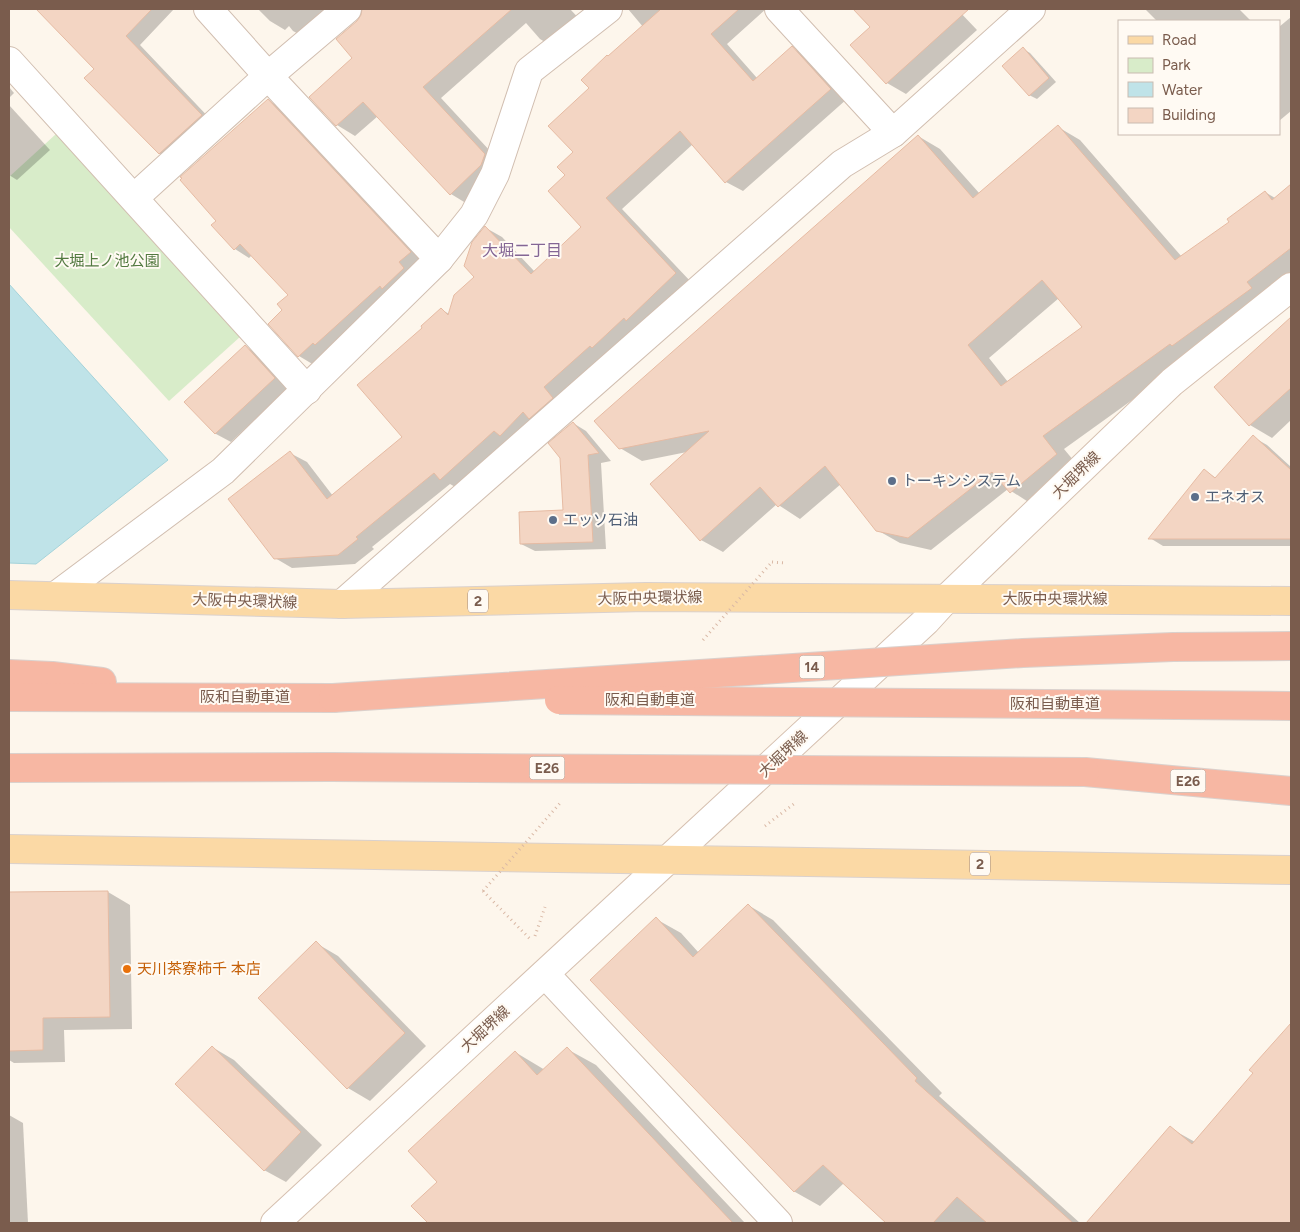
<svg xmlns="http://www.w3.org/2000/svg" width="1300" height="1232" font-family="Figtree,'Noto Sans JP',sans-serif">
<style>
.green{fill:#d8ecc9}
.water{fill:#bfe3e8;stroke:#a5d3da}
.shadow{fill:#0003;fill-rule:evenodd}
.building{fill:#f3d5c3;stroke:#e6bba3;fill-rule:evenodd}
.lines{fill:none;stroke-linecap:round;stroke-linejoin:round}
.minor-casing{stroke:#d1beb0;stroke-width:30}
.secondary-casing{stroke:#d6c0b0;stroke-width:30}
.primary-casing{stroke:#dad1cd;stroke-width:30}
.motorway-casing{stroke:#dad1cd;stroke-width:30}
.path{stroke:#d9b8a5;stroke-width:3;stroke-dasharray:1 4;stroke-linecap:butt}
.minor{stroke:#fff;stroke-width:28}
.secondary{stroke:#fff;stroke-width:28}
.primary{stroke:#fbd9a5;stroke-width:28}
.motorway{stroke:#f7b7a3;stroke-width:28}
.motorway-bridge-casing{stroke:#dad1cd;stroke-width:30;stroke-linecap:butt}
.path-bridge{stroke:#d9b8a5;stroke-width:3;stroke-dasharray:1 4;stroke-linecap:butt}
.motorway-bridge{stroke:#f7b7a3;stroke-width:28}
.service-dot{fill:#5c6f8a;stroke:#fffaf3;stroke-width:2}
.food-dot{fill:#e8710a;stroke:#fffaf3;stroke-width:2}
.labels{text-anchor:middle;dominant-baseline:central;stroke-width:4;stroke-linejoin:round;paint-order:stroke}
.shield{fill:#fffaf3;stroke:#a28b7f;stroke-width:1}
.shield-label{font-size:14px;font-weight:bold;fill:#7a5c4d}
.park-label{font-size:15px;fill:#537a41;stroke:#fffaf3}
.street-label{font-size:15px;fill:#7a5c4d;stroke:#fffaf3}
.service-label{font-size:15px;fill:#4e5e75;stroke:#fffaf3;text-anchor:start}
.food-label{font-size:15px;fill:#c56008;stroke:#fffaf3;text-anchor:start}
.neighbourhood-label{font-size:16px;fill:#846695;stroke:#fffaf3}
</style>
<rect width="100%" height="100%" fill="#fdf6ec"/>
<path class="green" d="M56,134L241,336L169,401L9,227V177Z"/>
<path class="water" d="M9,284L168,460L36,564L9,563Z"/>
<g class="shadow">
<path d="M38,9H174L140,45L215,124L174,162L159,153L95,69Z"/>
<path d="M258,9H341L308,39L293,31L289,26L285,30L270,21Z"/>
<path d="M396,9H570L585,25L558,50L540,39L526,23L441,98L504,166L469,205L451,194L378,116L355,136L337,125L354,58L380,23Z"/>
<path d="M628,9H766L727,44L757,78L792,48L809,57L847,99L743,191L726,182L693,144L622,209L692,283L457,488L450,484L372,547L374,549L355,564L292,568L275,558L290,453L307,462L333,496L404,437L424,328L441,309L449,314L475,277L486,228L502,237L535,272L583,227L567,175L670,59Z"/>
<path d="M855,9H957L977,30L906,94L887,83L871,27Z"/>
<path d="M1145,9H1239L1251,21H1157Z"/>
<path d="M1291,17V111L1279,121V27Z"/>
<path d="M1023,49L1030,53L1056,82L1037,99L1029,95Z"/>
<path d="M9,87L14,93L9,98Z"/>
<path d="M269,101L283,109L425,261L314,365L299,356L284,310L290,295L252,255L249,258L235,249L218,221Z"/>
<path d="M9,105L50,150L17,180L9,175Z"/>
<path d="M1058,127L1080,140L1182,257L1231,222L1265,192L1275,198L1291,185V278L1192,357L1064,449L1079,467L1033,505L1008,489L931,550L900,543L877,530L841,484L800,519L777,504L723,552L701,540L687,452L642,461L620,448L918,136L940,149L980,194ZM1059,298L1084,327L1008,382L989,358Z"/>
<path d="M1291,319V420L1272,438L1250,425L1216,387Z"/>
<path d="M245,347L260,355L289,387L231,442L216,434L186,402Z"/>
<path d="M573,423L586,431L611,461L601,463L606,549L535,551L521,544L564,511Z"/>
<path d="M1253,437L1267,445L1291,467V546H1163L1150,538L1205,471L1216,478Z"/>
<path d="M108,892L130,905L132,1029L64,1030L65,1062L14,1063L9,1060V894Z"/>
<path d="M748,905L773,920L942,1093L939,1096L1080,1223H888L844,1183L820,1206L795,1192L592,980L656,919L681,933L699,953Z"/>
<path d="M316,943L338,956L426,1046L370,1101L348,1088L260,998Z"/>
<path d="M1291,1025V1223H1088L1170,1128L1195,1142L1255,1073L1251,1069Z"/>
<path d="M212,1047L234,1060L322,1145L286,1182L264,1170Z"/>
<path d="M567,1049L596,1065L745,1223H430L413,1206L439,1182L515,1052L545,1070Z"/>
<path d="M9,1115L23,1123L28,1223H9Z"/>
</g>
<g class="building">
<path d="M36,9H152L126,36L202,115L159,154L84,78L94,69Z"/>
<path d="M362,9H512L423,87L485,154L481,165L450,195L363,102L336,126L309,97L352,58L336,39L357,21L361,15Z"/>
<path d="M661,9H739L711,34L753,81L792,46L831,89L725,183L680,131L606,198L676,273L626,321L624,318L592,348L590,346L544,387L553,398L529,419L523,412L500,436L494,431L440,480L434,473L356,537L358,539L338,555L274,559L228,499L290,451L327,499L402,437L357,385L422,328L421,326L441,308L448,315L454,295L474,277L464,266L472,242L485,226L531,274L581,227L548,191L565,175L557,167L573,152L548,126L589,88L581,80L607,55L608,56Z"/>
<path d="M853,9H969L886,84L850,45L870,27Z"/>
<path d="M1023,47L1049,78L1029,96L1002,66Z"/>
<path d="M268,99L411,252L399,262L404,268L382,289L380,286L315,345L313,343L298,357L268,324L282,310L277,304L288,295L240,244L234,250L211,225L216,221L180,180L182,178L180,177Z"/>
<path d="M1058,125L1175,260L1229,222L1227,219L1265,191L1272,200L1291,184V248L1247,282L1252,288L1172,346L1170,344L1043,436L1057,454L1010,493L992,472L908,538L876,531L825,466L778,507L760,487L700,541L650,484L709,431L619,449L594,421L918,135L973,198ZM1042,280L1082,327L1001,386L968,345Z"/>
<path d="M1291,317V388L1249,426L1214,387Z"/>
<path d="M245,345L275,378L215,434L184,402Z"/>
<path d="M573,422L599,453L588,455L593,542L520,544L519,512L563,510L560,458L548,443Z"/>
<path d="M1253,435L1291,470V539H1148L1204,469L1215,478Z"/>
<path d="M108,891L110,1017L43,1018V1050L9,1051V892Z"/>
<path d="M748,904L917,1078L915,1081L1073,1223H987L957,1197L933,1223H886L823,1165L794,1192L590,980L656,917L693,957Z"/>
<path d="M316,941L405,1033L347,1089L258,998Z"/>
<path d="M1291,1023V1223H1086L1170,1126L1192,1144L1253,1073L1249,1070Z"/>
<path d="M212,1046L301,1132L264,1171L175,1084Z"/>
<path d="M567,1047L733,1223H428L411,1206L437,1182L408,1151L515,1051L537,1075Z"/>
</g>
<g class="lines">
<g class="minor-casing">
<g id="minor">
<path d="M208,9L268,76L439,259"/>
<path d="M779,9L893,133"/>
<path d="M9,61L307,390"/>
<path d="M134,198L268,76L347,9"/>
<path d="M57,595L223,471L439,259L474,215L495,174L529,71L608,9"/>
<path d="M342,604L842,164L893,133L1031,9"/>
<path d="M545,974L778,1223"/>
</g>
</g>
<g class="secondary-casing">
<path id="secondary" d="M275,1223L926,621L947,598L1172,382L1291,287"/>
</g>
<g class="primary-casing">
<g id="primary">
<path d="M9,595L342,604L646,597L1291,601"/>
<path d="M9,849L1291,870"/>
</g>
</g>
<g class="motorway-casing">
<g id="motorway">
<path d="M9,674L52,676L102,682"/>
<path d="M9,697L333,698"/>
<path d="M1085,772L1291,791"/>
</g>
</g>
<g class="path">
<path d="M772,562L785,563"/>
<path d="M765,826L795,803"/>
<path d="M483,891L532,941"/>
<path d="M535,936L545,907"/>
</g>
<use href="#minor" class="minor"/>
<use href="#secondary" class="secondary"/>
<use href="#primary" class="primary"/>
<use href="#motorway" class="motorway"/>
<g class="motorway-bridge-casing">
<g id="motorway-bridge">
<path d="M333,698L1023,653L1173,647L1291,646"/>
<path d="M559,700L1291,706"/>
<path d="M9,768L331,767L1085,772"/>
</g>
</g>
<g class="path-bridge">
<path d="M703,640L772,562"/>
<path d="M483,891L562,801"/>
</g>
<use href="#motorway-bridge" class="motorway-bridge"/>
</g>
<g class="service-dot">
<circle cx="892" cy="481" r="5"/>
<circle cx="1195" cy="497" r="5"/>
<circle cx="553" cy="520" r="5"/>
</g>
<circle class="food-dot" cx="127" cy="969" r="5"/>
<g class="labels">
<g class="shield">
<rect x="468" y="589.5" width="20" height="23" rx="4"/>
<rect x="799.5" y="655.5" width="25" height="23" rx="4"/>
<rect x="529.5" y="756.5" width="35" height="23" rx="4"/>
<rect x="1170.5" y="769.5" width="35" height="23" rx="4"/>
<rect x="970" y="852.5" width="20" height="23" rx="4"/>
</g>
<g class="shield-label">
<text x="478" y="601">2</text>
<text x="812" y="667">14</text>
<text x="547" y="768">E26</text>
<text x="1188" y="781">E26</text>
<text x="980" y="864">2</text>
</g>
<g class="park-label">
<text x="107" y="261">大堀上ノ池公園</text>
</g>
<g class="street-label">
<text transform="translate(1076 475) rotate(-44)">大堀堺線</text>
<text transform="translate(650 598) rotate(-1)">大阪中央環状線</text>
<text x="1055" y="599">大阪中央環状線</text>
<text transform="translate(245 601) rotate(2)">大阪中央環状線</text>
<text x="245" y="697">阪和自動車道</text>
<text x="650" y="700">阪和自動車道</text>
<text x="1055" y="704">阪和自動車道</text>
<text transform="translate(783 754) rotate(-43)">大堀堺線</text>
<text transform="translate(485 1029) rotate(-43)">大堀堺線</text>
</g>
<g class="service-label">
<text x="902" y="481">トーキンシステム</text>
<text x="1205" y="497">エネオス</text>
<text x="563" y="520">エッソ石油</text>
</g>
<g class="food-label">
<text x="137" y="969">天川茶寮柿千 本店</text>
</g>
<g class="neighbourhood-label">
<text x="522" y="250">大堀二丁目</text>
</g>
</g>
<rect width="1300" height="1232" fill="none" stroke="#7a5c4d" stroke-width="20"/>
<rect x="1118" y="20" width="162" height="115" fill="#fffaf3" stroke="#cabbb1"/>
<rect x="1128" y="36" width="25" height="8" fill="#fbd9a5" stroke="#cabbb1"/>
<text x="1162" y="45" font-size="15" fill="#7a5c4d">Road</text>
<rect x="1128" y="58" width="25" height="15" fill="#d8ecc9" stroke="#cabbb1"/>
<text x="1162" y="70" font-size="15" fill="#7a5c4d">Park</text>
<rect x="1128" y="82" width="25" height="15" fill="#bfe3e8" stroke="#cabbb1"/>
<text x="1162" y="95" font-size="15" fill="#7a5c4d">Water</text>
<rect x="1128" y="108" width="25" height="15" fill="#f3d5c3" stroke="#cabbb1"/>
<text x="1162" y="120" font-size="15" fill="#7a5c4d">Building</text>
</svg>
